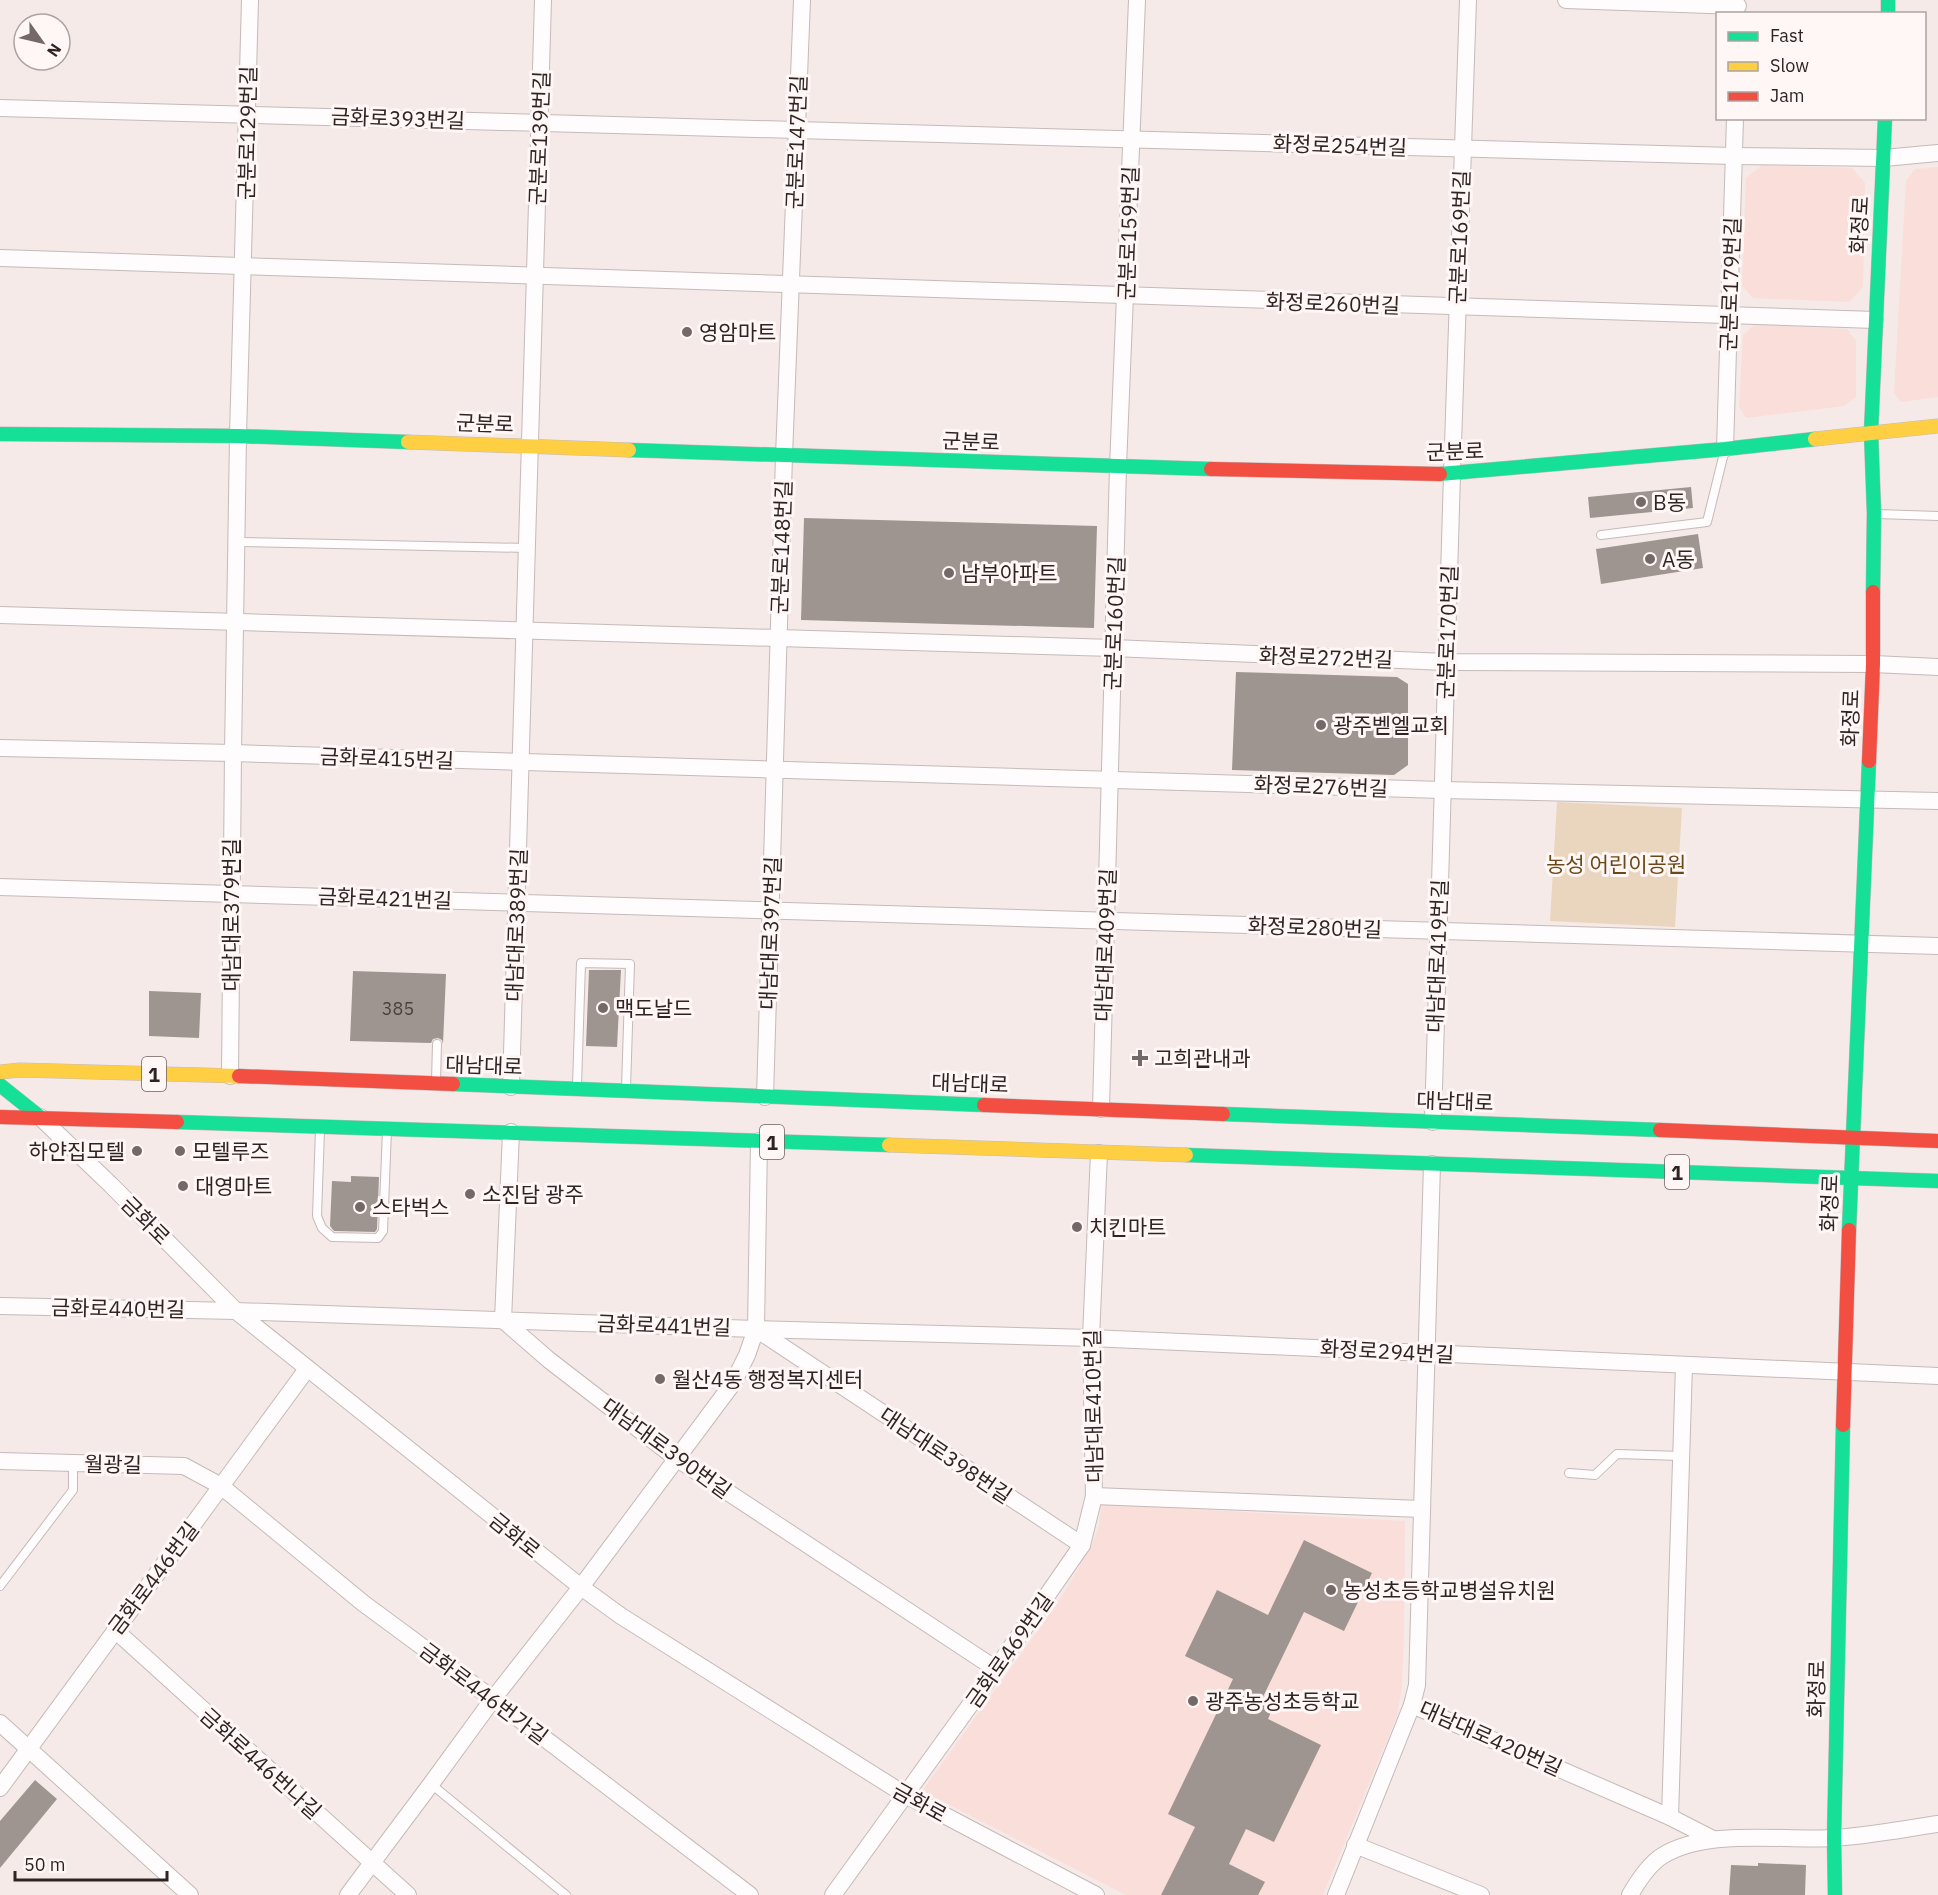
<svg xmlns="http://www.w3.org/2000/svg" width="1938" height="1895" font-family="'IBM Plex Sans','Noto Sans KR',sans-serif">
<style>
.built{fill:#fadeda}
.green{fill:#ead5bf}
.building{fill:#9e9591}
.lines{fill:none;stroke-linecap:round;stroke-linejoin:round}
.lane-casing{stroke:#c5bab9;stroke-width:10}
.street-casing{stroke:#c5bab9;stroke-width:18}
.fast-casing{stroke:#c5bab9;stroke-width:15}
.slow-casing{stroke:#c5bab9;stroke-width:15}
.jam-casing{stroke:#c5bab9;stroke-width:15}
.lane{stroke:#fefcfc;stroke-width:8}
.street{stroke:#fefcfc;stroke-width:16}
.fast{stroke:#16e098;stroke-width:14}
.slow{stroke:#ffcf43;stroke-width:14}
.jam{stroke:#f24e42;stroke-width:14}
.poi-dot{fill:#756967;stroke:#fef7f6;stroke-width:2}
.labels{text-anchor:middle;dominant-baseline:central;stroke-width:6;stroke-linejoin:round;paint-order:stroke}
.number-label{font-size:18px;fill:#4c403e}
.shield{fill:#fef7f6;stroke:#6e6362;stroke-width:1.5}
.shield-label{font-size:20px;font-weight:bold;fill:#302422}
.street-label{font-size:21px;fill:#302422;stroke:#fef7f6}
.poi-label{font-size:21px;fill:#302422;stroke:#fef7f6;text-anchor:start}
.park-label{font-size:21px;fill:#6a4917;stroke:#fef7f6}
</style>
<rect width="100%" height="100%" fill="#f5eae8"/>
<g class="built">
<path d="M1762,165L1852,168L1865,183L1863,287L1849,302L1753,298L1742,286L1746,178Z"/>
<path d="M1938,167V397L1901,402L1894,393L1906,181L1915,169Z"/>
<path d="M1755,324L1847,329L1856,341V397L1844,406L1746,418L1739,407L1743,335Z"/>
<path d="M1101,1504L1405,1521L1404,1630L1402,1686L1397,1716L1323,1895H1126L922,1791L1057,1604L1092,1545L1099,1526Z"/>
</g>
<path class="green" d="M1557,802L1682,808L1675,927L1550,921Z"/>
<g class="building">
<path d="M1691,487L1693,508L1590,518L1588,497Z"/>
<path d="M804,518L1097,526L1094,628L801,620Z"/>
<path d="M1698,534L1703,568L1601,584L1596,549Z"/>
<path d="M1236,672L1397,677L1408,684V765L1394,775L1232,770Z"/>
<path d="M589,970H621L617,1047L586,1046Z"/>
<path d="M353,971L446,974L443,1044L442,1040L438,1038L433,1039L431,1043L350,1041Z"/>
<path d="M149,991L201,993L199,1038L149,1036Z"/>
<path d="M351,1176L379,1177L377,1229L375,1232L334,1231L330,1226L332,1181L351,1182Z"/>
<path d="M1304,1540L1372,1573L1344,1631L1304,1612L1262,1699L1274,1705L1268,1719L1321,1745L1274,1842L1246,1829L1229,1864L1265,1882L1258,1895H1161L1195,1827L1168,1814L1233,1679L1185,1656L1217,1590L1268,1615Z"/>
<path d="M35,1780L57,1799L0,1868V1821Z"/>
<path d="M1758,1863L1806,1865L1805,1895H1729L1731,1865L1758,1866Z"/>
</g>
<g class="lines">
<g class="lane-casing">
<g id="lane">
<path d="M1877,514L1938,516"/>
<path d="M1601,535L1707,522L1724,453"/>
<path d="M238,542L527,548"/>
<path d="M436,1081L437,1044"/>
<path d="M577,1085L581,963L630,964L626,1088"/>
<path d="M320,1130L317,1216L322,1228L332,1237L378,1238L383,1231L387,1130"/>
<path d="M1569,1473L1595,1475L1617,1454L1681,1456"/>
<path d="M0,1586L73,1490V1463"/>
<path d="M431,1784L566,1895"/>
</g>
</g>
<g class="street-casing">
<g id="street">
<path d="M1566,0L1738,6"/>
<path d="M0,108L1733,156L1884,158L1938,153"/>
<path d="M0,258L1875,320"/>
<path d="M1725,449L1735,118"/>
<path d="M0,615L1113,648L1446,662L1873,664L1938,667"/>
<path d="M0,748L233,753L1442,790L1938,801"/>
<path d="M0,887L1938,946"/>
<path d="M230,1076L233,753L238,436L250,0"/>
<path d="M511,1087L543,0"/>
<path d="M765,1097L784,456L802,0"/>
<path d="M1101,1109L1118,467L1137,0"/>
<path d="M40,1117L111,1185L236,1311L581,1587L621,1616L904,1794L1096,1895"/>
<path d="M1433,1122L1452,474L1468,0"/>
<path d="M511,1132L503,1320L549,1360L676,1458L996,1669"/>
<path d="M0,1306L236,1311L756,1329L1091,1338L1938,1376"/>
<path d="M756,1329L1082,1545"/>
<path d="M0,1461L184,1466L221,1486L363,1603L493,1699L750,1895"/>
<path d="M1094,1496L1421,1509"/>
<path d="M115,1630L408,1895"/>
<path d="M1412,1705L1670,1817L1713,1839"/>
<path d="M0,1723L190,1895"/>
<path d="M0,1788L307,1369"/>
<path d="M1670,1817L1684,1365"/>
<path d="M1355,1845L1481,1895"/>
<path d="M348,1895L431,1784L493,1699L581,1587L733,1383L747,1355L756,1329L759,1141"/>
<path d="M833,1895L996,1669L1082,1545L1094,1496L1091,1338L1099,1153"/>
<path d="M1336,1895L1412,1705L1417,1685L1432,1164"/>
<path d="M1630,1895C1638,1881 1648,1865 1662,1856C1707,1828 1781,1841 1833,1838C1868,1836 1903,1829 1938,1824"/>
</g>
</g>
<g class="fast-casing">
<g id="fast">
<path d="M1888,0V14"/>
<path d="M0,434L238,436L408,442"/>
<path d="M629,450L1211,469"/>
<path d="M1440,474L1725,449L1815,439"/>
<path d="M1873,592L1874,513L1871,432L1885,118"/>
<path d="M453,1084L984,1105"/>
<path d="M0,1085L40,1117"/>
<path d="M1223,1114L1660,1130"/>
<path d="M177,1122L889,1145"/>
<path d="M1186,1155L1938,1181"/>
<path d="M1849,1230L1869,761"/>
<path d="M1835,1895L1834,1838L1843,1425"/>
</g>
</g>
<g class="slow-casing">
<g id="slow">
<path d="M1815,439L1938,426"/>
<path d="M408,442L629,450"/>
<path d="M0,1072L20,1070L239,1076"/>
<path d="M889,1145L1186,1155"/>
</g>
</g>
<g class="jam-casing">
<g id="jam">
<path d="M1211,469L1440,474"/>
<path d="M1869,761L1873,664V592"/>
<path d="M239,1076L453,1084"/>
<path d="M984,1105L1223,1114"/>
<path d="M0,1117L177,1122"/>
<path d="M1660,1130L1938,1141"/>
<path d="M1843,1425L1849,1230"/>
</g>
</g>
<use href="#lane" class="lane"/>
<use href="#street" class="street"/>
<use href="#fast" class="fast"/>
<use href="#slow" class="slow"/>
<use href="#jam" class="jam"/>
</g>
<g class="poi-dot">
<circle cx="687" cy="332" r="6"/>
<circle cx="1641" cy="502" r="6"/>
<circle cx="1650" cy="559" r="6"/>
<circle cx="949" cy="573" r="6"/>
<circle cx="1321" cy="725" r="6"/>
<circle cx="603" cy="1008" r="6"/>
<path d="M1137 1049h6v6h6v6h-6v6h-6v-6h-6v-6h6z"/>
<circle cx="137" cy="1151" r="6"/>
<circle cx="180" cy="1151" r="6"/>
<circle cx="183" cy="1186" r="6"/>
<circle cx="470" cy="1194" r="6"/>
<circle cx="360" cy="1207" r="6"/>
<circle cx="1077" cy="1227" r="6"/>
<circle cx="660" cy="1379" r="6"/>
<circle cx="1331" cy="1590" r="6"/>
<circle cx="1193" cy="1701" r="6"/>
</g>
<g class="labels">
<g class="number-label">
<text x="398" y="1008">385</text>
</g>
<g class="shield">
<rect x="142" y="1057" width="24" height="34" rx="4.5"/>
<rect x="760" y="1125" width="24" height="34" rx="4.5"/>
<rect x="1665" y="1155" width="24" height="34" rx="4.5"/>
</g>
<g class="shield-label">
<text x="154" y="1074">1</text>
<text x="772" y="1142">1</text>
<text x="1677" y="1172">1</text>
</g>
<g class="street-label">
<text transform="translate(398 118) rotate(2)">금화로393번길</text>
<text transform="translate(247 133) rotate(-89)">군분로129번길</text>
<text transform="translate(539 138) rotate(-88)">군분로139번길</text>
<text transform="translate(796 142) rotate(-88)">군분로147번길</text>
<text transform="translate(1340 145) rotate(2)">화정로254번길</text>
<text transform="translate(1859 225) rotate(-87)">화정로</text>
<text transform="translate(1128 233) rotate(-88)">군분로159번길</text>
<text transform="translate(1459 237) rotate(-88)">군분로169번길</text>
<text transform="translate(1730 284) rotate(-88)">군분로179번길</text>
<text transform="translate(1333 303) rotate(2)">화정로260번길</text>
<text transform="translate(485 423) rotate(2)">군분로</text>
<text transform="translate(971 441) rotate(2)">군분로</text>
<text transform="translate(1455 451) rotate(-2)">군분로</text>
<text transform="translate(781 547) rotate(-88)">군분로148번길</text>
<text transform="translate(1114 623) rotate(-88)">군분로160번길</text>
<text transform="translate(1447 632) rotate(-88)">군분로170번길</text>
<text transform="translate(1326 657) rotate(2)">화정로272번길</text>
<text transform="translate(1850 718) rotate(-88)">화정로</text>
<text transform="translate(387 758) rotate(2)">금화로415번길</text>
<text transform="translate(1321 786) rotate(2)">화정로276번길</text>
<text transform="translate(385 898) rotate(2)">금화로421번길</text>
<text transform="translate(231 915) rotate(-90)">대남대로379번길</text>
<text transform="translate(516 925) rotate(-88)">대남대로389번길</text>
<text transform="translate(1315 927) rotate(2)">화정로280번길</text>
<text transform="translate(770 933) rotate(-88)">대남대로397번길</text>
<text transform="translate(1105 945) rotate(-88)">대남대로409번길</text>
<text transform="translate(1437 956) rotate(-88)">대남대로419번길</text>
<text transform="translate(484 1065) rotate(2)">대남대로</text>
<text transform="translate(970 1083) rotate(2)">대남대로</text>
<text transform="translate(1455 1101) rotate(2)">대남대로</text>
<text transform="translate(1829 1203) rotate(-88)">화정로</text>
<text transform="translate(146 1220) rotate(45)">금화로</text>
<text transform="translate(118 1308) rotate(1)">금화로440번길</text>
<text transform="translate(664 1325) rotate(2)">금화로441번길</text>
<text transform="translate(1387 1351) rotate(3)">화정로294번길</text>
<text transform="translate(1093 1406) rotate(-91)">대남대로410번길</text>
<text transform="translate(667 1448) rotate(36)">대남대로390번길</text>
<text transform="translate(946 1455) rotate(34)">대남대로398번길</text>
<text transform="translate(113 1464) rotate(1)">월광길</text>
<text transform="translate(515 1535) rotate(39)">금화로</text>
<text transform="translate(153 1578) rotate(-53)">금화로446번길</text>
<text transform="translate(1009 1650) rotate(-55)">금화로469번길</text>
<text transform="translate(1816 1689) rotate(-89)">화정로</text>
<text transform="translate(484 1693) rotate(37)">금화로446번가길</text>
<text transform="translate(1491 1738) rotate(24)">대남대로420번길</text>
<text transform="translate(261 1763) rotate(42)">금화로446번나길</text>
<text transform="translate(920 1802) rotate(29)">금화로</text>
</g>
<g class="poi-label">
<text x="699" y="332">영암마트</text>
<text x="1653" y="502">B동</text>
<text x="1662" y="559">A동</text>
<text x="961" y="573">남부아파트</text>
<text x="1333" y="725">광주벧엘교회</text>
<text x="615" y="1008">맥도날드</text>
<text x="1154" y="1058">고희관내과</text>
<text x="125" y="1151" text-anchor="end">하얀집모텔</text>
<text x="192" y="1151">모텔루즈</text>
<text x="195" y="1186">대영마트</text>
<text x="482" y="1194">소진담 광주</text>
<text x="372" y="1207">스타벅스</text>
<text x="1089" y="1227">치킨마트</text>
<text x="672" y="1379">월산4동 행정복지센터</text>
<text x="1343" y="1590">농성초등학교병설유치원</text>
<text x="1205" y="1701">광주농성초등학교</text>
</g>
<g class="park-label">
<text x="1616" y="864">농성 어린이공원</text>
</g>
</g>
<rect x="1716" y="12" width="210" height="108" fill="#fef7f6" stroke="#aca3a1" stroke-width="1.5"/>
<rect x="1728" y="32" width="30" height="9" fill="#16e098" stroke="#aca3a1" stroke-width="1.5"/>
<text x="1770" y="42" font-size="18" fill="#302422">Fast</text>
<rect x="1728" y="62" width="30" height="9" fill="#ffcf43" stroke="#aca3a1" stroke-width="1.5"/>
<text x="1770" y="72" font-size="18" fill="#302422">Slow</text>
<rect x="1728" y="92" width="30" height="9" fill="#f24e42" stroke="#aca3a1" stroke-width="1.5"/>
<text x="1770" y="102" font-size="18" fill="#302422">Jam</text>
<g transform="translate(42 42) rotate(124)"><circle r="28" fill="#fef7f6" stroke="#aca3a1" stroke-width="1.5"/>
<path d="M0-4.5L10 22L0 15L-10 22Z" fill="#756967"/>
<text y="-9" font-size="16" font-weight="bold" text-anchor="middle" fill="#302422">N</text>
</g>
<path d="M15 1871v9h152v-9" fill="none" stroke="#302422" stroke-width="3"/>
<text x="24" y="1871" font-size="18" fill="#302422" stroke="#fef7f6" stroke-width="4.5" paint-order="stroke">50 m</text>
</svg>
